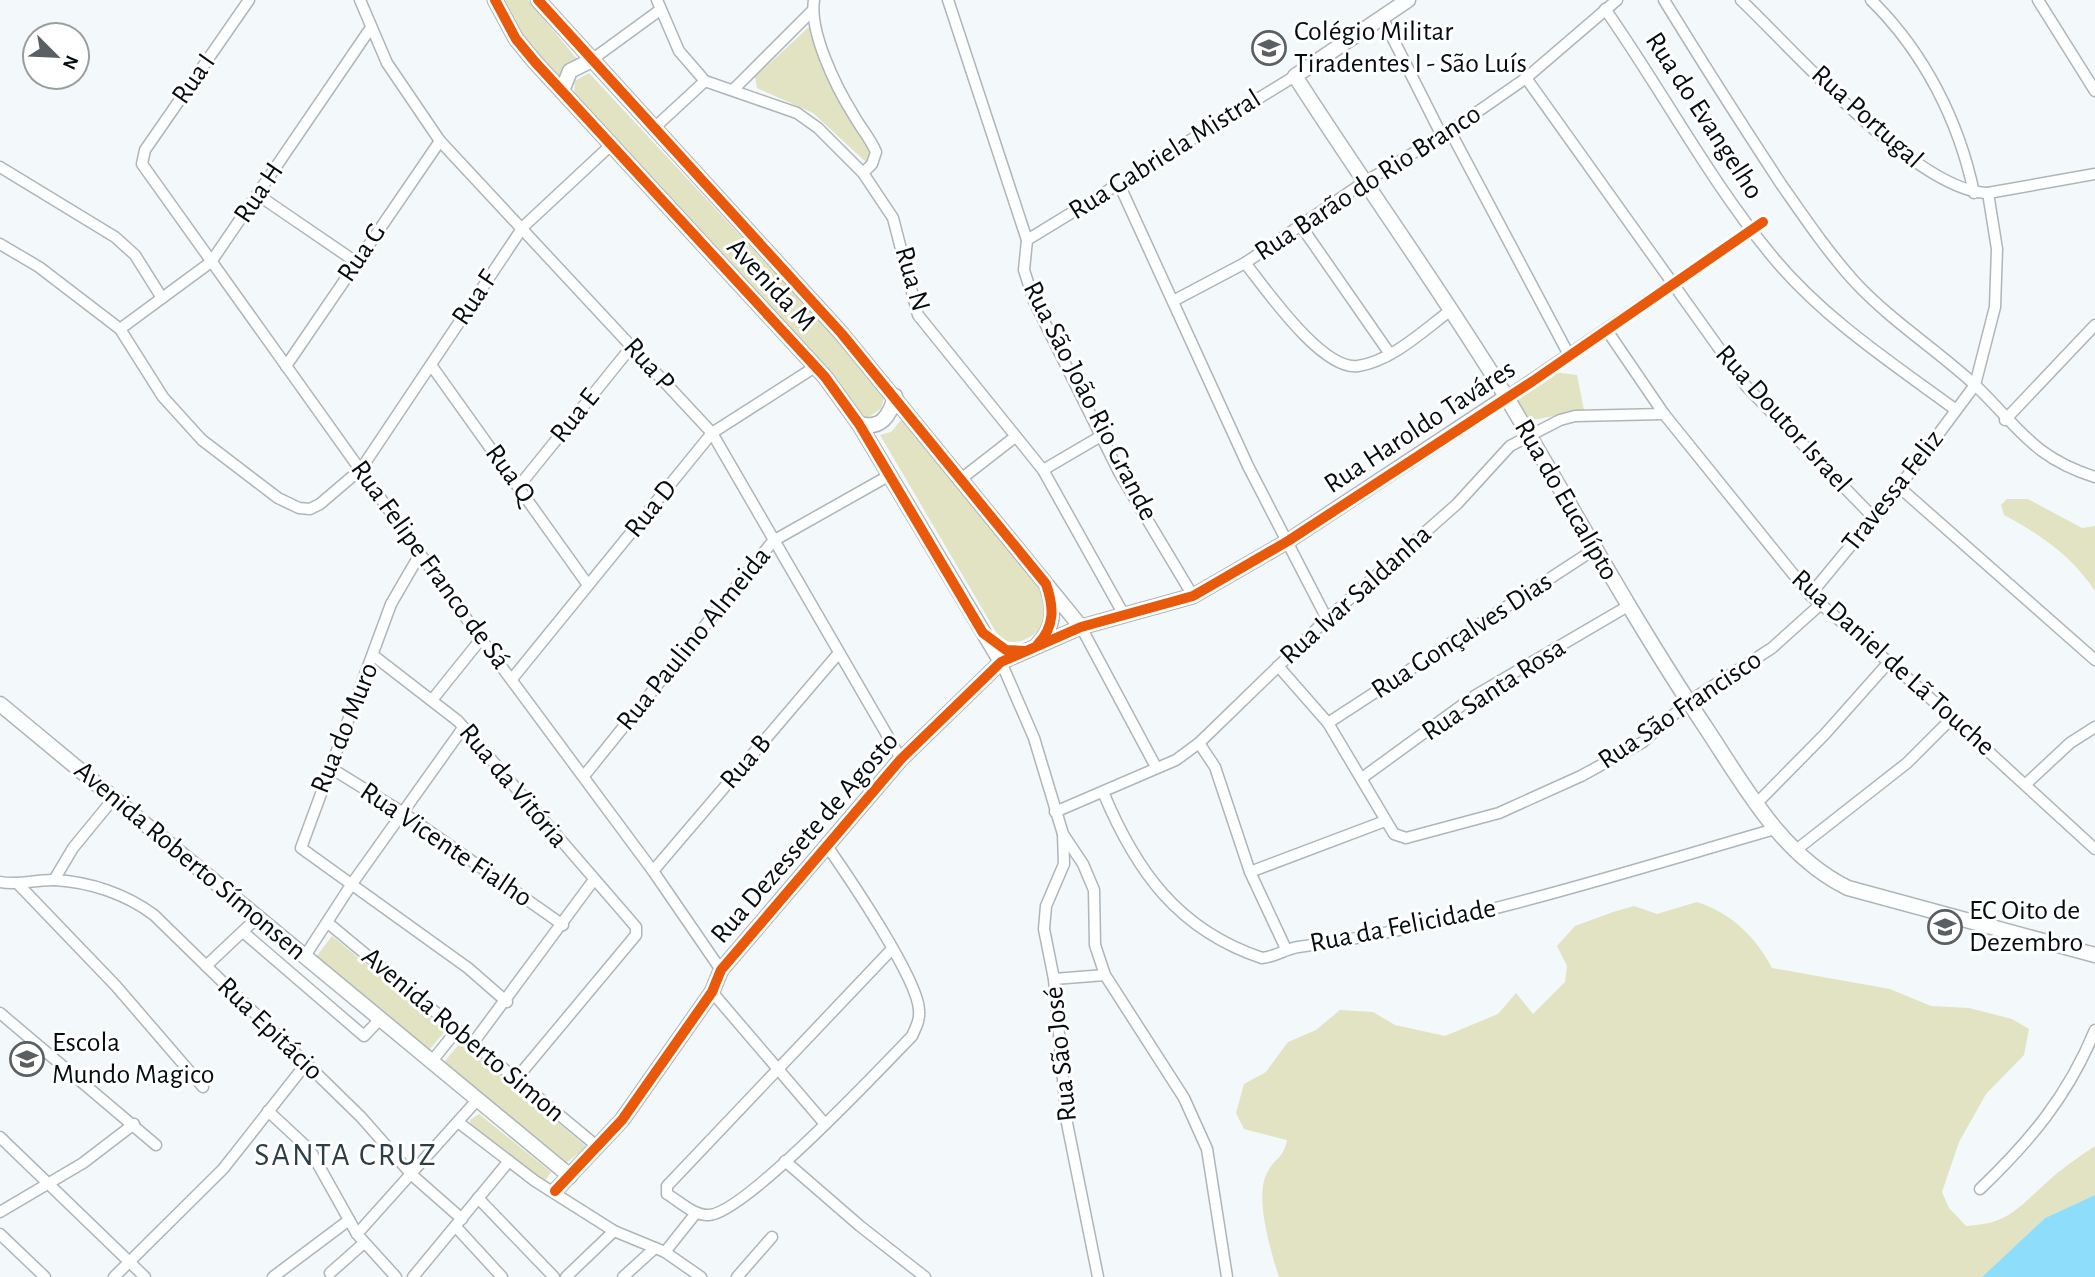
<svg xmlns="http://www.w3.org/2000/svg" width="2095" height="1277" font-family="'Alegreya Sans',sans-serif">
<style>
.green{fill:#e1e3c3}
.water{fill:#8dddfb}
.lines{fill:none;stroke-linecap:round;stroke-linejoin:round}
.minor-casing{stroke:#afb5b9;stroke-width:13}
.tertiary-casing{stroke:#afb5b9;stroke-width:17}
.minor{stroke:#fdfefe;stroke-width:10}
.tertiary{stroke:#fdfefe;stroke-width:14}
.cycleway-casing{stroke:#fff;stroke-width:15}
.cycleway{stroke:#e8590c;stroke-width:10}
.labels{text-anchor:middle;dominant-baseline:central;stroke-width:6;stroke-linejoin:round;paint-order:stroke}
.poi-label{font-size:28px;fill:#060d10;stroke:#fff;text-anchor:start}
.street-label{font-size:28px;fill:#060d10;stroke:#fff}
.quarter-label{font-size:32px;letter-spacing:2px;fill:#2c3f47;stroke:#fff}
</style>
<rect width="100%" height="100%" fill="#f3f8fa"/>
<g class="green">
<path d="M501,0H528L577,59L567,64L559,79L521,36Z"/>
<path d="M811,25L823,70L872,151L867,163L813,113L757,88L755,77Z"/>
<path d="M589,73L842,345L884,398L881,409L864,420L820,360L574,94L575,81Z"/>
<path d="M1554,372L1577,375L1584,410L1528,421L1514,397Z"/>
<path d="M906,414L1043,594L1049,618C1038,635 1013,654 996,632L880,435L891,432Z"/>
<path d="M2007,499H2028L2082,528L2095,526V591C2071,555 2041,535 2004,515L2001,505Z"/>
<path d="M1697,902C1731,913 1755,936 1772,968L1890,989L1931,1006L1969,1008L2012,1019L2029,1029L2024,1055L1986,1094L1959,1142L1942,1192L1949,1208L1966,1226C2008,1224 2017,1209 2046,1183C2061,1169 2078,1157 2095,1146V1195L2045,1218L1982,1277H1279C1271,1252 1254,1197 1267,1173C1274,1158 1283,1160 1287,1140L1244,1129L1236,1113L1244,1084L1266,1072L1288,1042L1316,1030L1340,1010L1373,1012L1395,1025L1445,1036L1498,1014L1516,993L1533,1014L1565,982L1567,966L1557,946L1575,926L1613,912L1634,906L1657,914Z"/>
<path d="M332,936L446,1030L429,1050L316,957Z"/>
<path d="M461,1042L587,1147L566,1163L444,1062Z"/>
<path d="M479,1114L551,1172L545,1181L471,1125L470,1120Z"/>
</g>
<path class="water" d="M2095,1195V1277H1982L2045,1218Z"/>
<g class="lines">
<g class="minor-casing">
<g id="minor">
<path d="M249,0L145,150L142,164L481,639L653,871L721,970"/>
<path d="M360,0L387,63L440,141L712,433L901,759"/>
<path d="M657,0L679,51L705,81L797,113L818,128L863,173L893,218L918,315L1043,470L1124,615"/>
<path d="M814,0C809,32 836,87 853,114C860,127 870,138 876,152L872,164L863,173"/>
<path d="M948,0L1027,240L1024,270L1034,301L1120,474L1193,596"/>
<path d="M1664,0C1702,62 1741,123 1781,184C1804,217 1827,251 1854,281C1891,321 1936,349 1975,385C2019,427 2032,457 2095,477"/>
<path d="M1741,0C1794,50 1917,192 1988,193L2095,174"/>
<path d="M1871,0C1924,52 1959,121 1974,193"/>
<path d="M2038,0L2095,91"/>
<path d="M1605,9C1662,90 1709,180 1772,256C1823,318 1892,363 1956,410"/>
<path d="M1382,17L1442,136"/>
<path d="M590,61L660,10"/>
<path d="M1526,78L1746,386L1874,518"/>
<path d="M733,90L813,10"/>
<path d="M653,129L705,81"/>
<path d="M1450,131L1569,355"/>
<path d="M0,167L115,237L135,255L162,298"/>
<path d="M1119,184L1248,466L1327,619"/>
<path d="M258,195L356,262"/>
<path d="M1301,226L1390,354"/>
<path d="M1027,240L1295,76"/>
<path d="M0,244L39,267L120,329L163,397L202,440L278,498L299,508L310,509L320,504L361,469L523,227L611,145"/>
<path d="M1245,263C1266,289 1322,371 1358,366C1392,361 1424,330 1451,310"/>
<path d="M1175,300L1245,263L1363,183L1450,131L1526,78L1617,0"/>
<path d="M120,329L211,262L370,29"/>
<path d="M1606,329L1664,414L1810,595L1919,688L2095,849"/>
<path d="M431,365L588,585"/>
<path d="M286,366L440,141"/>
<path d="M1506,397L1763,222"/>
<path d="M2005,420L2095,325"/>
<path d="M1043,470L1101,436"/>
<path d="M961,479L1015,437"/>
<path d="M519,486L632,346"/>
<path d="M1899,487L2095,660"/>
<path d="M420,554L391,604L301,848L468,968L507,1002"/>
<path d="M1810,595L1899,487L1975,385L1995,307L1997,249L1988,193"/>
<path d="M1081,627L1156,767"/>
<path d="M374,656L458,721L636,927V935L516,1079"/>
<path d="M1001,662L1034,738L1063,834L1083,864L1094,890L1095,945L1105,975L1184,1098L1207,1149L1227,1277"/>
<path d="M1278,666L1328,723L1394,834L1406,838L1499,813L1581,776L1643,742L1688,702L1772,648L1822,603"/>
<path d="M512,679L712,433L815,367"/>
<path d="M432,700L481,639"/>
<path d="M1328,723L1595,549"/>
<path d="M1199,743L1215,767L1250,872L1286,949"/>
<path d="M329,767L402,812L563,925"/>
<path d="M584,776L773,541L890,475"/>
<path d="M1362,778L1476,695L1628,606"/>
<path d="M2026,784L2070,743L2095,727"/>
<path d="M1103,792C1136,871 1178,930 1262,958C1275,957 1285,949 1298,947C1460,926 1618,874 1775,829"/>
<path d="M1756,804L1825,734L1889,662"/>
<path d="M1055,812L1176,760L1199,743L1327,619L1457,504L1510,446L1560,420L1575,416L1664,414"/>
<path d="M1063,834L1064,864L1046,906L1044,929L1054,979L1067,1123L1098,1277"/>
<path d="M827,846C848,876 918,979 919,1010C920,1020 916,1027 912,1036C881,1068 745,1213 709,1215C694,1216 679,1201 667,1194V1186L892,949"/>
<path d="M1796,850L1907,763L1952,718"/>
<path d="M653,871L838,654"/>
<path d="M1250,872L1385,821"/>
<path d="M54,880L73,848L114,798"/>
<path d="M0,882C19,886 36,879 55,880C90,882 126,894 154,915L361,1117L412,1175L462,1219"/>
<path d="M19,885L116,986L203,1087"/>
<path d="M328,923L598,1147"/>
<path d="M243,932L364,1036L381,1018"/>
<path d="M305,956L351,885L463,728"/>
<path d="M206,966L258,917"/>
<path d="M1054,979L1105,975"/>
<path d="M712,992L825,1124"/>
<path d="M0,1013L156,1145"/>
<path d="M473,1043L593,881"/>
<path d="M432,1061L457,1030"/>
<path d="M268,1111L310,1150L357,1234L396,1277"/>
<path d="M458,1122L535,1181L614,1231L665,1252L701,1277"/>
<path d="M0,1137L145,1277"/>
<path d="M785,1161L860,1226L925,1277"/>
<path d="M1980,1189C2030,1141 2068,1096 2095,1030"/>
<path d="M478,1198L554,1277"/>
<path d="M0,1212L83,1163L134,1124"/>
<path d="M456,1227L502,1277"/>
<path d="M0,1234L45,1277"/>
<path d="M357,1234L478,1099"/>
<path d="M665,1252L696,1213"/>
<path d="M330,1273L364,1243"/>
<path d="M114,1277L223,1169L305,1065"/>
<path d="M273,1277L349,1220"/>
<path d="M413,1277L509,1161"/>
<path d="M566,1277L614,1231"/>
<path d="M623,1277L655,1248"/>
<path d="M737,1277L772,1237"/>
</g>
</g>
<g class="tertiary-casing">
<g id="tertiary">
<path d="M495,0L516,39L535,62L825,377L859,424L1001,662"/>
<path d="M538,0L842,334L1081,627"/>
<path d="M1408,0L1295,76C1364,184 1440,288 1507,398C1573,508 1634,621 1706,728C1745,787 1782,856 1848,888L2095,955"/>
<path d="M562,91L570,71L590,61"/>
<path d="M859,424C881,430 890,416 895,396"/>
<path d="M1038,644C1054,628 1055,610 1048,589"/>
<path d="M0,704L570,1176"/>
<path d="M555,1191L622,1120L712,992L721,970L901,759L1001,662L1081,627L1193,596L1288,541L1506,397"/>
</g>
</g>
<use href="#minor" class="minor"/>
<use href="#tertiary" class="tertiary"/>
<g class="cycleway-casing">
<g id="cycleway">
<path d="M495,0L516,39L535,62L825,377L859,424L983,633L1006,650L1025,651"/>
<path d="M538,0L842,334L1046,584C1054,607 1055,626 1038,644"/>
<path d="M555,1191L622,1120L712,992L721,970L901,759L1001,662L1081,627L1193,596L1288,541L1533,381L1763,222"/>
</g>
</g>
<use href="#cycleway" class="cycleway"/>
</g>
<defs>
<g id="school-ring" transform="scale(1.75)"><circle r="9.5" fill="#fff" stroke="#595f62" stroke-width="1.5"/><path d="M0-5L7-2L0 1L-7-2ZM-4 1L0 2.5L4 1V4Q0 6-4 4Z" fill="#595f62"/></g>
</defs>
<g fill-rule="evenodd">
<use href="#school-ring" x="1269" y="48"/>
<use href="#school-ring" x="1945" y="927"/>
<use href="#school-ring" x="27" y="1059"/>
</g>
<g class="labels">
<g class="poi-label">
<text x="1294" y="32">Colégio Militar<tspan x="1294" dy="32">Tiradentes I - São Luís</tspan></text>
<text x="1969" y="911">EC Oito de<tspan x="1969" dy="32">Dezembro</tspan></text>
<text x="52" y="1043">Escola<tspan x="52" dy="32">Mundo Magico</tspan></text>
</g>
<g class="street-label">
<text transform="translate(194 79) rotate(-55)">Rua I</text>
<text transform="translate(1704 116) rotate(57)">Rua do Evangelho</text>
<text transform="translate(1867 117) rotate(42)">Rua Portugal</text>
<text transform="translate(1165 155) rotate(-32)">Rua Gabriela Mistral</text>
<text transform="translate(1368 183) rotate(-33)">Rua Barão do Rio Branco</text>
<text transform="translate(259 193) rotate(-56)">Rua H</text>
<text transform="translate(362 253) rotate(-56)">Rua G</text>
<text transform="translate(912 279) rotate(74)">Rua N</text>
<text transform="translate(771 285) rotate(47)">Avenida M</text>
<text transform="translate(475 298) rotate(-56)">Rua F</text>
<text transform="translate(649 365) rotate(48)">Rua P</text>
<text transform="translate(1090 401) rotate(63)">Rua São João Rio Grande</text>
<text transform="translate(575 416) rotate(-51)">Rua E</text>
<text transform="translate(1783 419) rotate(48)">Rua Doutor Israel</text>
<text transform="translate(1420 427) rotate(-33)">Rua Haroldo Taváres</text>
<text transform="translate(510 474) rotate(54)">Rua Q</text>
<text transform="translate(1893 491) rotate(-52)">Travessa Feliz</text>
<text transform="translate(1566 500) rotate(60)">Rua do Eucalípto</text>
<text transform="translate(651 509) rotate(-51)">Rua D</text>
<text transform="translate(430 565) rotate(54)">Rua Felipe Franco de Sá</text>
<text transform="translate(1356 595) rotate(-42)">Rua Ivar Saldanha</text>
<text transform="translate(1462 636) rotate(-33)">Rua Gonçalves Dias</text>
<text transform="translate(694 639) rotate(-51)">Rua Paulino Almeida</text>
<text transform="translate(1893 663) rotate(42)">Rua Daniel de Lã Touche</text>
<text transform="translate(1494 690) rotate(-33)">Rua Santa Rosa</text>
<text transform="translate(1680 710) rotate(-34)">Rua São Francisco</text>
<text transform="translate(345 728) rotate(-68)">Rua do Muro</text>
<text transform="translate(746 762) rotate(-49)">Rua B</text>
<text transform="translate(513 786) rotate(50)">Rua da Vitória</text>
<text transform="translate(805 838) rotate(-49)">Rua Dezessete de Agosto</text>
<text transform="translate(446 845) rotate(34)">Rua Vicente Fialho</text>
<text transform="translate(190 861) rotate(40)">Avenida Roberto Símonsen</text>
<text transform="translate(1403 926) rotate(-11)">Rua da Felicidade</text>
<text transform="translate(270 1029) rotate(44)">Rua Epitácio</text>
<text transform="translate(463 1035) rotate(40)">Avenida Roberto Simon</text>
<text transform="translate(1061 1054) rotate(-96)">Rua São José</text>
</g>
<g class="quarter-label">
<text x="346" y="1155">SANTA CRUZ</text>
</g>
</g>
<g transform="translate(56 56) rotate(114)"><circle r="33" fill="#ffffff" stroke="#9b9e9f" stroke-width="2"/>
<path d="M0-5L12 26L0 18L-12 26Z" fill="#595f62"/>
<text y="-10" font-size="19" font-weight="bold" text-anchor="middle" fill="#060d10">N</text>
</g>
</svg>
